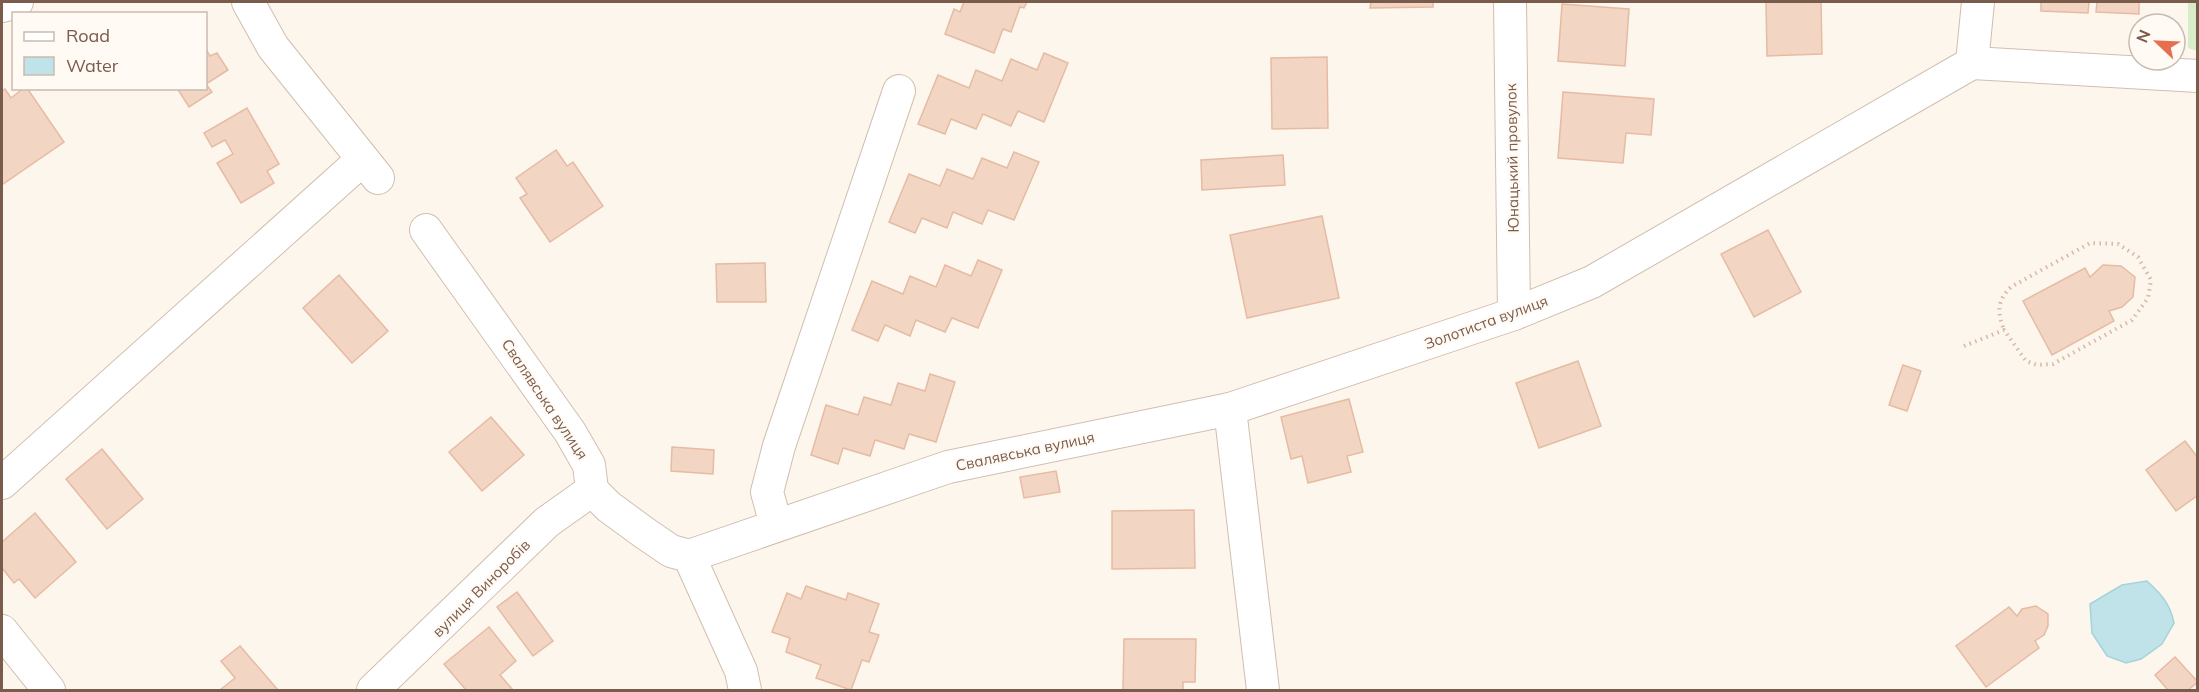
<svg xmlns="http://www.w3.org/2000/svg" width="2199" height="692" font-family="Mulish,sans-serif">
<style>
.green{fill:#d8ecc9}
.water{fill:#bfe3e8;stroke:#a5d3da;stroke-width:1.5}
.building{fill:#f3d5c3;stroke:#e6bba3;stroke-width:1.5}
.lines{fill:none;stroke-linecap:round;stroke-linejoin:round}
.minor-casing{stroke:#d1beb0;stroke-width:34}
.path{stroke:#d9b8a5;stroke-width:4;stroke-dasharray:1.5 4.5;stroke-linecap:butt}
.minor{stroke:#fff;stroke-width:32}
.labels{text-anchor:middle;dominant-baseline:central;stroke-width:4.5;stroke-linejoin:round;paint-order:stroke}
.street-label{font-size:15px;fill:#7a5c4d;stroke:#fffaf3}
</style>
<rect width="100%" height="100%" fill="#fdf6ec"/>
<path class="green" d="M2188,2H2197V51L2188,48Z"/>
<path class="water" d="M2147,581C2161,594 2170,603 2174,623L2162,644L2141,659L2126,663L2107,656L2092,633L2090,604L2122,585Z"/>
<g class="building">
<path d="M964,2H1027L1024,8L1020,7L1011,32L1003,29L994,53L945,34L954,9L960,12Z"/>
<path d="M1371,2H1433V7L1370,8Z"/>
<path d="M1766,2H1821L1822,54L1767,56Z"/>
<path d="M2041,2H2089L2088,13L2041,11Z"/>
<path d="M2097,2H2139V14L2096,12Z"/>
<path d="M1562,4L1629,9L1625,66L1558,61Z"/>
<path d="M206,49L210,56L217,53L228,70L206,84L212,92L189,107L177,88H206Z"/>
<path d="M1044,53L1068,63L1044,122L1018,111L1011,126L983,114L976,129L951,119L945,134L918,124L938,75L969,88L976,70L1002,81L1011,59L1037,70Z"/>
<path d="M1327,57L1328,128L1272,129L1271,58Z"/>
<path d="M24,88H27L64,142L3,184L2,181V91L5,89L11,98Z"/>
<path d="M1563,92L1654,99L1651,135L1626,133L1623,163L1558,158Z"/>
<path d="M247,108L279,164L267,171L274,183L241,203L217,163L233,154L225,140L212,147L204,133Z"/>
<path d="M556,150L567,166L573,162L603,206L550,242L520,198L527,194L516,178Z"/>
<path d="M1014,152L1039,162L1014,220L988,210L982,224L953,212L947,228L922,218L915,233L889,222L909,174L940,186L947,169L973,179L982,158L1007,168Z"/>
<path d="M1283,155L1285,185L1202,190L1201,160Z"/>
<path d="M1322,216L1339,298L1247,318L1230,235Z"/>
<path d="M1768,230L1801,292L1754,317L1721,254Z"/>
<path d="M978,260L1002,270L978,328L952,318L945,332L916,320L910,336L885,325L878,341L852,330L872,281L903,294L910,276L936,287L945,265L971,276Z"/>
<path d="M765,263L766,302H717L716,264Z"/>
<path d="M2103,265L2121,266L2135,277L2133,297L2122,307L2109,311L2114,321L2052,355L2023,301L2085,268L2090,277Z"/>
<path d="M339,275L388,331L352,363L303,308Z"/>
<path d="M1578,361L1601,426L1539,448L1516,383Z"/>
<path d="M1903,365L1921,371L1907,411L1889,405Z"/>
<path d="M930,374L955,382L936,442L909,434L904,449L875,440L870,456L843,448L838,464L811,455L826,405L858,415L864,397L891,405L898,383L925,391Z"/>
<path d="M1349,399L1363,452L1347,456L1351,472L1308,483L1302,456L1291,459L1281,417Z"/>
<path d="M491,417L524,455L482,491L449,452Z"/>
<path d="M2185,441L2198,458V495L2176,511L2146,470Z"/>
<path d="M672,447L714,450L713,474L671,471Z"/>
<path d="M102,449L143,499L107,529L66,479Z"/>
<path d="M1056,471L1060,492L1024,498L1020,477Z"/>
<path d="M1194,510L1195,568L1112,569V511Z"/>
<path d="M35,513L76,562L35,598L19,579L14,583L2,568V542Z"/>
<path d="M806,586L846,600L848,593L879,604L869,632L879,635L869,662L862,660L851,690L816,678L821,665L786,652L790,638L772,632L787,593L801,599Z"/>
<path d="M517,592L553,641L533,656L497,607Z"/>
<path d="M2036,606L2048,614V626L2044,635L2035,641L2039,648L1986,687L1956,646L2009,607L2017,616L2022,609Z"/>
<path d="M489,627L516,661L500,675L513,690H466L444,664Z"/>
<path d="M1124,639H1196L1195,682H1183V690H1123Z"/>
<path d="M240,646L278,690H220L235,678L221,661Z"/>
<path d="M2175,657L2198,682L2188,690H2168L2155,675Z"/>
</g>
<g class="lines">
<g class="minor-casing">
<g id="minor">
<path d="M248,2L273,47L378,178"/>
<path d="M1510,2L1514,314"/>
<path d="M2,6L17,2"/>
<path d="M1972,63L2198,76"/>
<path d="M1972,63L1978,2"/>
<path d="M426,230L570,432L589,465L592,490L609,507L646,534L671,551L689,556L948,467L1230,409"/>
<path d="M2,483L362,160"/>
<path d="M776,525L767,492L779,446L899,91"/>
<path d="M689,556L741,671L745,690"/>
<path d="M2,631L49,690"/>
<path d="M373,690L547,522L592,490"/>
<path d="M1263,690L1230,409L1514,314L1592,282L1972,63"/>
</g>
</g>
<path class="path" d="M1964,346L2004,330L2026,361L2037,365L2053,364L2132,320L2148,298L2151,280L2138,257L2118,244L2090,243L2011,287C1997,301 1997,311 2004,330"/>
<use href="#minor" class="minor"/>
</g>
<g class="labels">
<g class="street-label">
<text transform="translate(1512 158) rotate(-91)">Юнацький провулок</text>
<text transform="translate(1486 322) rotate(-20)">Золотиста вулиця</text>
<text transform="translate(545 399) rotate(56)">Свалявська вулиця</text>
<text transform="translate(1025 451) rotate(-12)">Свалявська вулиця</text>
<text transform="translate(481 588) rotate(-45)">вулиця Виноробів</text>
</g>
</g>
<rect width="2199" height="692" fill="none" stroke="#7a5c4d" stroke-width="6"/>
<rect x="12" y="12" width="195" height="78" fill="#fffaf3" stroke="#cabbb1" stroke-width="1.5"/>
<rect x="24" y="32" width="30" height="9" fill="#ffffff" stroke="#cabbb1" stroke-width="1.5"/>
<text x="66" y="42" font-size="18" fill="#7a5c4d">Road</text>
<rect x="24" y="57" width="30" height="18" fill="#bfe3e8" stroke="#cabbb1" stroke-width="1.5"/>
<text x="66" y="72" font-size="18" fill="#7a5c4d">Water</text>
<g transform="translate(2157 42) rotate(293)"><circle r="28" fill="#fffaf3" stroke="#cabbb1" stroke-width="1.5"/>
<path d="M0-4.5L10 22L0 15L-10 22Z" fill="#e76f51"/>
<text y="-9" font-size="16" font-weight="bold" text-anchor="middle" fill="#7a5c4d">N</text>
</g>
</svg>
